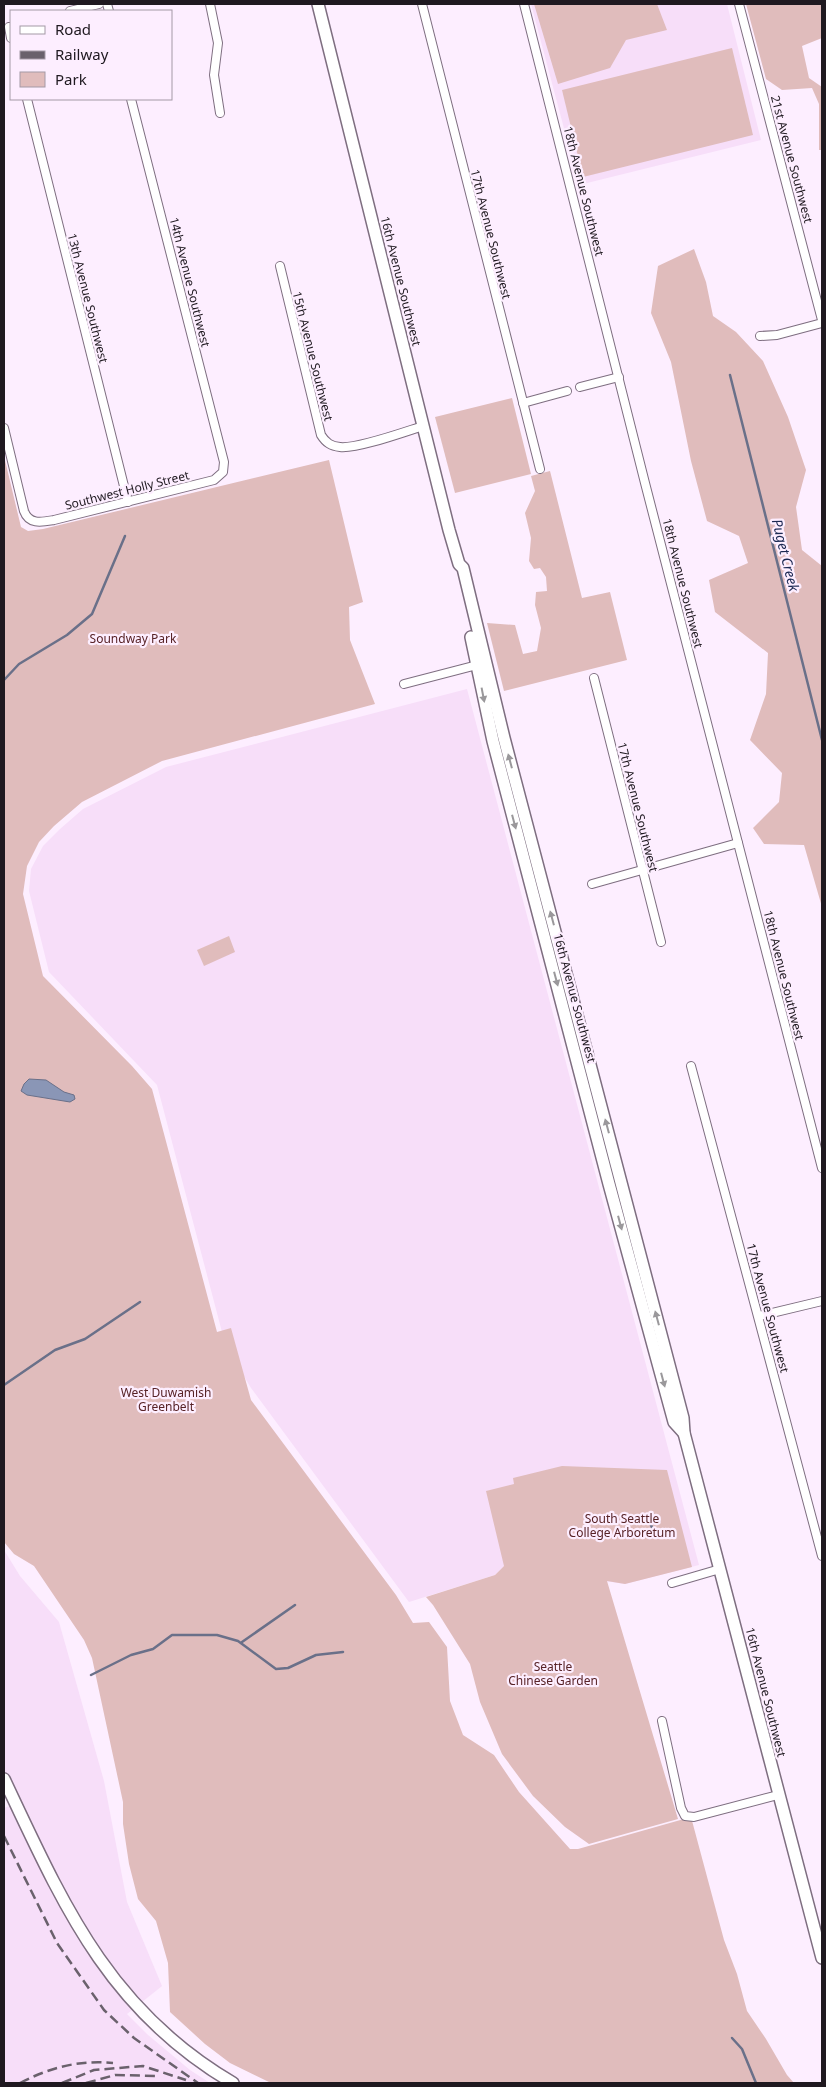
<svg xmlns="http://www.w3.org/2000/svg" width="826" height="2087" font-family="'Noto Sans',sans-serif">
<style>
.built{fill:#f7def9}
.green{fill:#e0bcbc}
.water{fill:#8a96b6;stroke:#6a7089}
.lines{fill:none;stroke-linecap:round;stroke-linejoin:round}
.stream{stroke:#6a7089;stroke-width:2.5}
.street-casing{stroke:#7e6e80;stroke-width:10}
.secondary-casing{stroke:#7e6e80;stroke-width:14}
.street{stroke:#fff;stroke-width:8}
.secondary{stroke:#fff;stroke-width:11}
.rail{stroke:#6a616c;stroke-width:2.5;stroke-dasharray:10 5;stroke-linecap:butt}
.oneway{fill:#9a989b}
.labels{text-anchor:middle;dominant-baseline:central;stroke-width:4.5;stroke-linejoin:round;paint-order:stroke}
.street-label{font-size:12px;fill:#1f1920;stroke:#fdeeff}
.park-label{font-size:12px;fill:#572226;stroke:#fdeeff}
.water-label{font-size:14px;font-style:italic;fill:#1b2852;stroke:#fdeeff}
</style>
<rect width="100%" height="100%" fill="#fdeeff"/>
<g class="built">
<path d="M531,4H727L761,140L579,185Z"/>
<path d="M467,689L699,1565L625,1584L504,1566L495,1575L409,1602L251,1388L235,1361L222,1332L157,1085L49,972L29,891L31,869L43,846L60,829L83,809L166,767Z"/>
<path d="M4,1550L20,1576L59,1622L104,1781L127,1902L162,1986L127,2014L148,2035L190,2070L210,2083H4V1808L20,1802L4,1771Z"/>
</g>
<g class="green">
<path d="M534,4H657L667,30L626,40L610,68L558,84Z"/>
<path d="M746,4H822V38L802,46L809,78L822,87V150H819V104L812,88L782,90L766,79Z"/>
<path d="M732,48L753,135L583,177L562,90Z"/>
<path d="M694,249L706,282L713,316L736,332L763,361L788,417L806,470L796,507L802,550L822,566V907L804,845L764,844L753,828L779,802L782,773L750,740L766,694L768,653L715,612L709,580L748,563L739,536L707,521L691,461L671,362L651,313L658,266Z"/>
<path d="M512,398L531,474L455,493L435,417Z"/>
<path d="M4,456L21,527L28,531L43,529L329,460L363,602L349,607L350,640L375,704L162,761L82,802L54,826L39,842L27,866L23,894L43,976L132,1066L152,1089L217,1332L231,1328L251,1400L396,1595L413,1623L429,1622L447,1647L450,1701L463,1735L494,1755L519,1792L570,1849H578L691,1817L724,1940L737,1974L747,2011L766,2039L787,2075L794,2083H271L230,2063L205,2044L170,2012L168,1963L156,1921L138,1899L129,1864L123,1824V1802L92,1658L84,1640L34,1566L14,1554L4,1542Z"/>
<path d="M550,471L582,598L610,592L627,660L504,691L487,623L515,625L523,654L537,651L541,628L535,605L536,592L547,591L546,577L540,568L534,569L529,561L531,538L525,513L535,491L531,476Z"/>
<path d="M229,936L235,952L204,966L197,950Z"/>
<path d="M562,1466L667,1470L692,1567L625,1584L607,1581L678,1819L589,1844L565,1827L533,1796L502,1754L480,1702L470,1664L433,1605L426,1597L495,1575L504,1566L486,1491L514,1484L513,1478Z"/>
</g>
<path class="water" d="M29,1079L46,1080L64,1092L74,1095L75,1099L70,1102L27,1095L21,1091L24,1084Z"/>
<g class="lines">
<g class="stream">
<path d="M730,375L822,740"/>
<path d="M4,680L19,664L67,635L92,614L125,536"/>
<path d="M4,1385L55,1350L85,1339L140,1302"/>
<path d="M647,1516L654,1532L659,1533"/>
<path d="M242,1642L295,1605"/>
<path d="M91,1675L131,1655L153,1649L172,1635H217L238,1641L276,1669L288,1668L316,1655L343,1652"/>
<path d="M732,2038L742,2049L756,2083"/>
</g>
<g class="street-casing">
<g id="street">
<path d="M107,4L109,11"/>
<path d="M210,4L218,43L214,75L220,113"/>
<path d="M422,4L540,469"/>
<path d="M524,4L645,483L822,1168"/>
<path d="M739,4L822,320"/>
<path d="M70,11L99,4"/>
<path d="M9,27L11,38"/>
<path d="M27,99L128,502"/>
<path d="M280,266L321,435C326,443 331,446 340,447C357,449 404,432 423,426"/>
<path d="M760,336L777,335L822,323"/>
<path d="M580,387L619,377"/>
<path d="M523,403L567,391"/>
<path d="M4,428L24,511C29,525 42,522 54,520L214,480L223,472L224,462L131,99"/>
<path d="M594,678L661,942"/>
<path d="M404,684L481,664"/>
<path d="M592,884L738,843"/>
<path d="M691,1066L822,1556"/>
<path d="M759,1316L822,1301"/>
<path d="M672,1583L720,1569"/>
<path d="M662,1721L681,1808L685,1816L694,1817L778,1795"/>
</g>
</g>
<g class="secondary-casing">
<g id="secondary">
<path d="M318,4L449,530L459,564L463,568L504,738L683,1418L684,1433L822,1958"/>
<path d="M471,637L493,741L609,1184L674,1422L684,1433"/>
<path d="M4,1779C63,1904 108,2010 233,2083"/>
</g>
</g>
<use href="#street" class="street"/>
<use href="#secondary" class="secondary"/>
<g class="rail">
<path d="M4,1836L57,1943L104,2010L134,2038L198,2083"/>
<path d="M20,2083C51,2067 79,2060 113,2063"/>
<path d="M62,2083L94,2070L143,2066L186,2080"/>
<path d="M86,2083L115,2075L159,2076"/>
</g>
</g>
<defs><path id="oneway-solid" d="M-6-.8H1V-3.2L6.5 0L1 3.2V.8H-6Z" transform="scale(1.25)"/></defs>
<g class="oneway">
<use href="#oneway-solid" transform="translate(483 695) rotate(79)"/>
<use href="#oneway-solid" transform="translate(510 761) rotate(-105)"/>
<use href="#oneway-solid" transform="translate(514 822) rotate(75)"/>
<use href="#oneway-solid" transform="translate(552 918) rotate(-105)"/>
<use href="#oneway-solid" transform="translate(556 979) rotate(75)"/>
<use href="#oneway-solid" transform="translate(607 1126) rotate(-105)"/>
<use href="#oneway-solid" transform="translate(620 1223) rotate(75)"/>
<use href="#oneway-solid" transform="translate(657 1318) rotate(-105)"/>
<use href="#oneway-solid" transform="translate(663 1380) rotate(75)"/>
</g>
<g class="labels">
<g class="street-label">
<text transform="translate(792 159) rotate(75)">21st Avenue Southwest</text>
<text transform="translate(584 191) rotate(76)">18th Avenue Southwest</text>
<text transform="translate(491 234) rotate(76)">17th Avenue Southwest</text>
<text transform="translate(401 281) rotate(76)">16th Avenue Southwest</text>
<text transform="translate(190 282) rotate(76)">14th Avenue Southwest</text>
<text transform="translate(88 298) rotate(76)">13th Avenue Southwest</text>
<text transform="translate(313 356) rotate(76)">15th Avenue Southwest</text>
<text transform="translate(127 490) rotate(-14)">Southwest Holly Street</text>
<text transform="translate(683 583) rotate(76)">18th Avenue Southwest</text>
<text transform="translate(638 807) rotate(76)">17th Avenue Southwest</text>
<text transform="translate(784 975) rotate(76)">18th Avenue Southwest</text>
<text transform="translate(575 998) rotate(75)">16th Avenue Southwest</text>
<text transform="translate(768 1308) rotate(75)">17th Avenue Southwest</text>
<text transform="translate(766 1692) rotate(76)">16th Avenue Southwest</text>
</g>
<g class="park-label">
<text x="133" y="638">Soundway Park</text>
<text x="166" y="1392">West Duwamish<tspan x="166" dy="14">Greenbelt</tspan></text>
<text x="622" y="1518">South Seattle<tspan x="622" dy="14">College Arboretum</tspan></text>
<text x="553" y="1666">Seattle<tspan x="553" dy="14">Chinese Garden</tspan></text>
</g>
<g class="water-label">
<text transform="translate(786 555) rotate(76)">Puget Creek</text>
</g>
</g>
<rect width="826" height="2087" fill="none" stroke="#1f1920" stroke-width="10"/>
<rect x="10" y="10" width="162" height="90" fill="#fdeeff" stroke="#a499a6"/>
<rect x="20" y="26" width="25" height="8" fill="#ffffff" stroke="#a499a6"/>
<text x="55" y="35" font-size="15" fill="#1f1920">Road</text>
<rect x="20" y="51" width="25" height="8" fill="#6a616c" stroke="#a499a6"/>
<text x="55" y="60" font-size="15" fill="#1f1920">Railway</text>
<rect x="20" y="72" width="25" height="15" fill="#e0bcbc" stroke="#a499a6"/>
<text x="55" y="85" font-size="15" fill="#1f1920">Park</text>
</svg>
